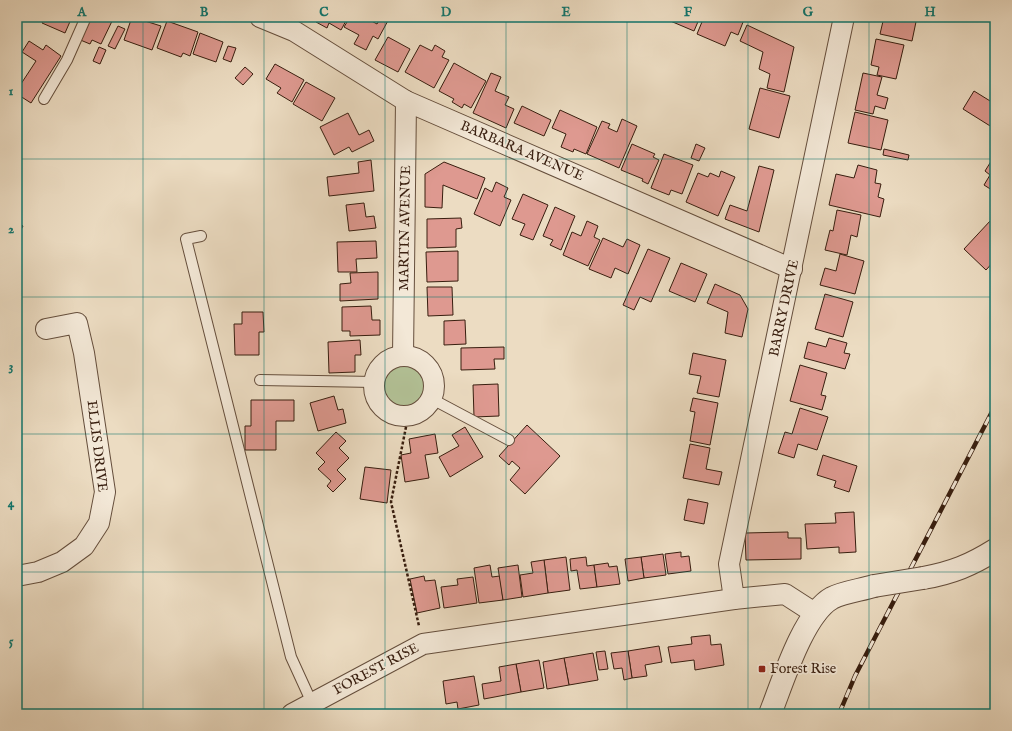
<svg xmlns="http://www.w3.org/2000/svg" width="1012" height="731" font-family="'IM FELL English',serif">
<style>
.green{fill:#b3c297;stroke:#767053}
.building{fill:#de9990;stroke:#381e0f}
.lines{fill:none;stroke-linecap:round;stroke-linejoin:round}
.service-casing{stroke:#654e3c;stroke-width:12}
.minor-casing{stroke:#654e3c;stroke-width:22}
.tertiary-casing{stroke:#654e3c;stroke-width:24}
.path{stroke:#381e0f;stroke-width:2.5;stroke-dasharray:3 2;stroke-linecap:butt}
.service{stroke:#f3e8d7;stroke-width:10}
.minor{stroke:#f3e8d7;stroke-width:20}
.tertiary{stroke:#f3e8d7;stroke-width:22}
.rail-casing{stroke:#381e0f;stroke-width:4.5}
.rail{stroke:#f3e8d7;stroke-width:3;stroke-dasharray:9;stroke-linecap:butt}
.tertiary-bridge-casing{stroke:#654e3c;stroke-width:24;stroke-linecap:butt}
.tertiary-bridge{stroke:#f3e8d7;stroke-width:22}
.grid{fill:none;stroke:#0f766e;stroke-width:1;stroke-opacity:0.55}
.poi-dot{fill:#8f2418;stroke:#f3e8d7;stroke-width:1.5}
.labels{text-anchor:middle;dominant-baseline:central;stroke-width:3.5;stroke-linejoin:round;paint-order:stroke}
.street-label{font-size:14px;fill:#381e0f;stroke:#f3e8d7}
.poi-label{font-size:14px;fill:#381e0f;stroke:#f3e8d7;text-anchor:start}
.neatline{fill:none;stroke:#0f766e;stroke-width:1.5}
.grid-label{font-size:13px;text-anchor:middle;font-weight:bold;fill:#0f766e}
</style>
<rect width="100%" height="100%" fill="#ecdcc2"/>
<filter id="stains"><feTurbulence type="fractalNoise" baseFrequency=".005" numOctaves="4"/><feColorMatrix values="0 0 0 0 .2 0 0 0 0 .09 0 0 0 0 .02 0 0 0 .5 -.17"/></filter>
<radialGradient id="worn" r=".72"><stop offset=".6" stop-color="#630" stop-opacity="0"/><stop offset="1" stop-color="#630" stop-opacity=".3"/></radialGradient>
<circle class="green" cx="404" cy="387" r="23"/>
<g class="building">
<path d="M45,17H72L65,33L42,23Z"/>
<path d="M88,17H114L101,44L92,40L90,44L78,39Z"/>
<path d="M132,17H146L145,21L161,26L152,50L124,40Z"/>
<path d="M319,17H348L341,30L329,23L327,28L316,22Z"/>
<path d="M350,17H364L377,24L381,17H390L378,39L373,36L366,50L354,44L359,35L344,27Z"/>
<path d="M669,17H700L694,31L668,20Z"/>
<path d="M704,17H714L720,19L721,17H745L738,35L731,32L725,46L697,34Z"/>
<path d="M884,17H917L912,41L880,34Z"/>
<path d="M167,21L198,32L190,56L183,53L181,57L157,48Z"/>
<path d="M747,25L794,47L784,92L767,88L770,74L759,69L763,52L740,41Z"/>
<path d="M118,26L125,29L115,49L108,46Z"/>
<path d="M200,33L223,42L216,62L193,54Z"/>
<path d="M388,37L410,49L398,72L375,60Z"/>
<path d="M876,39L904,45L896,79L877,75L879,67L871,65Z"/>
<path d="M29,41L43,50L46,45L61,56L31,103L17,94V90L36,61L22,52Z"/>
<path d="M420,45L432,51L435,45L445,51L442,57L449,60L434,88L405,72Z"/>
<path d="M228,46L236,48L231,62L223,59Z"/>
<path d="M99,47L106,50L100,64L93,61Z"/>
<path d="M454,63L486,81L471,108L464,104L462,108L452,102L454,99L439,91Z"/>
<path d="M275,64L304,80L292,102L277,93L281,88L266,79Z"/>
<path d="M245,67L253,74L243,85L235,78Z"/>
<path d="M491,73L501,77L495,91L509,97L505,105L514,109L506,128L473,113Z"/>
<path d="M863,73L882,77L877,95L888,98L885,109L875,106L873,114L855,110Z"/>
<path d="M306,82L335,98L322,121L293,104Z"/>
<path d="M760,88L790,96L779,138L749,129Z"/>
<path d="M974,91L995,104V129L963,109Z"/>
<path d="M522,106L551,120L544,136L514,123Z"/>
<path d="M560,110L597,127L586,154L574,149L573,152L561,147L566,134L552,128Z"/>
<path d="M855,112L888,120L881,150L848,143Z"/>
<path d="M348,113L359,135L369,130L374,141L352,152L349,147L334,155L320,127Z"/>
<path d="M622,119L637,126L619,168L587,154L602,121L610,124L608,128L617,132Z"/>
<path d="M632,144L655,154L653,157L659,160L648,184L642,181L643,179L621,170Z"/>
<path d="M696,144L705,148L699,161L691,158Z"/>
<path d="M884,149L909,155L908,160L883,155Z"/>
<path d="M664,154L693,165L682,194L671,190L669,195L651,188Z"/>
<path d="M995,155V192L984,185L990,175L985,171Z"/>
<path d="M371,160L374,191L329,196L327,177L359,173L358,162Z"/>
<path d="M444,162L485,178L477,199L443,185L442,208L425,207V174Z"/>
<path d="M858,165L877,170L875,183L881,184L878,197L884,199L880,217L829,205L836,174L854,178Z"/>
<path d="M759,166L774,170L759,232L725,219L730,205L747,211Z"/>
<path d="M721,171L735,177L718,216L686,202L698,173L708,177L710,173L719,177Z"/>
<path d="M496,182L508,188L504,197L511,200L500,226L474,214L485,188L492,192Z"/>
<path d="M523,194L548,205L533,240L520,235L525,224L512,219Z"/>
<path d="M364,203L366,217L374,216L376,228L349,231L346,205Z"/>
<path d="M555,207L575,216L561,250L550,245L553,240L543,236Z"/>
<path d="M837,210L861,215L857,237L851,235L847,255L825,250L830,230L833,231Z"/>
<path d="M461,218L462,228L456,229V247L427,248V219Z"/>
<path d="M991,220L995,224V260L986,270L964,249Z"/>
<path d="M587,221L598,226L594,237L600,240L588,266L563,255L572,232L581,236Z"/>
<path d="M17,222L23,226L17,237Z"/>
<path d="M603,238L623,247L627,239L640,245L628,274L615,268L611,278L589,269Z"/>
<path d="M376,241L377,258L356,259L357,272H338L337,242Z"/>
<path d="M648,249L670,258L651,302L640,297L634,310L623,305Z"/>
<path d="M458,251V281L427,282L426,252Z"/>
<path d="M840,254L864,261L855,294L820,285L825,268L836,271Z"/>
<path d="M681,263L707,274L695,302L669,291Z"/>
<path d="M378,272V299L340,301V284L351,283L350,273Z"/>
<path d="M715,284L740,295L748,309L742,337L725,333L728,312L707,303Z"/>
<path d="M427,287H452L453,315L428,316Z"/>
<path d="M825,294L853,302L843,337L815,329Z"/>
<path d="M371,306L372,320H380V335L350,336V331H342V307Z"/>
<path d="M242,312H263L264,332H259V355H235L234,324H242Z"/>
<path d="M465,320L466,344L444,345V321Z"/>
<path d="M829,338L847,343L844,353L850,354L845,369L804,358L808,342L826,347Z"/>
<path d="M360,340L361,355H355V372L329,373L328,342Z"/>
<path d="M504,347V359H494L495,369L461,370V348Z"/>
<path d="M693,353L726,360L719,397L697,393L701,376L689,374Z"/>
<path d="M800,365L827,373L821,395L826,396L822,410L790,401Z"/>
<path d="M498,384L499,416L474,417L473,385Z"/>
<path d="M334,396L338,410L343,409L346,423L318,431L310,403Z"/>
<path d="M693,398L718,403L710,445L690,441L695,412L690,411Z"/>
<path d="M251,400H294V421H276V450H245V426H251Z"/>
<path d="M800,408L828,417L817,450L798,444L794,458L778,453L785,432L792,434Z"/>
<path d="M527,425L560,456L525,494L510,480L520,468L512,461L509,465L499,456Z"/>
<path d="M465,427L483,457L450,477L439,457L459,446L452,435Z"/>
<path d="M336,432L346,441L339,448L349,458L337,470L346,479L333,492L327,486L331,481L318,469L325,462L316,453Z"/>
<path d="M435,434L438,453L425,455L429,478L405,482L401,455L411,453L409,439Z"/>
<path d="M690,444L710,448L706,469L722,472L719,485L683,478Z"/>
<path d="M823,455L857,466L849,492L834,487L836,481L817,475Z"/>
<path d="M365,467L391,470L387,503L360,499Z"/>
<path d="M688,499L708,503L704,524L684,520Z"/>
<path d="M854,512L856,552L839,553V547L807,549L805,524L836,523L835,513Z"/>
<path d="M788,532V538H801V559L746,560L745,533Z"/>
<path d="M681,552V557L689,556L691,571L668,574L665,554Z"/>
<path d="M663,554L666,575L644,578L641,557Z"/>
<path d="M566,557L570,590L548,593L544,560Z"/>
<path d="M586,557L587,566L594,565L597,587L580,589L577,570L571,571L570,559Z"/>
<path d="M641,557L644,578L628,581L625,559Z"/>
<path d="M544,560L548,593L523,597L520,575L533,573L531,562Z"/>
<path d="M608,563L609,567L617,566L620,584L597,587L594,565Z"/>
<path d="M490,565L492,577L500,576L503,600L479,603L474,568Z"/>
<path d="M518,565L522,597L503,600L498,568Z"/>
<path d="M424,576L425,581L435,580L440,608L417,613L410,579Z"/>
<path d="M473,577L477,603L444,608L441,587L458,585L457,579Z"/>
<path d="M710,635L711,645L721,644L724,665L695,670L694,660L671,663L668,647L692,644L691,637Z"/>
<path d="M659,646L662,662L645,665L647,676L632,678L628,651Z"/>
<path d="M605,651L608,669L599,670L596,652Z"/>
<path d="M628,651L632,678L624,680L622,668L614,669L611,653Z"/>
<path d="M593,653L598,680L569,685L564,658Z"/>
<path d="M564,658L569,685L547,689L543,662Z"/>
<path d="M539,660L544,688L521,692L516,664Z"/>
<path d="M516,664L521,692L484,699L482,684L501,681L499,667Z"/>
<path d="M474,676L479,705L458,709L457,702L446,704L443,681Z"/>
</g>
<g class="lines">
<g class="service-casing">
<g id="service">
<path d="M44,99L67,60L86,17"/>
<path d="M201,236L186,239L291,657L312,703"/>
<path d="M260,380L374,382"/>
<path d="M432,399L509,440"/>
</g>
</g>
<g class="minor-casing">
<g id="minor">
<path d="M260,17L294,31L406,101L792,269"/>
<circle cx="404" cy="386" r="30"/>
<path d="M403,356L406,101"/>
<path d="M17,576L38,572L62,562L84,546L99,523L105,492L84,353L77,323L46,329"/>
<path d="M734,599L729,564L844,17"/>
<path d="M292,714L423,644L734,599L785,594L816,614"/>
</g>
</g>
<g class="tertiary-casing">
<g id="tertiary">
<path d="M923,578C952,573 971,565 995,550"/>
<path d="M770,714C782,684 803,614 832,598C844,592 861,590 874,586"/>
</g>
</g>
<path class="path" d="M408,417L391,502L419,626"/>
<use href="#service" class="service"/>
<use href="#minor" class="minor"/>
<use href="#tertiary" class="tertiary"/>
<g class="rail-casing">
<path id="rail" d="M839,714L855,676L995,406"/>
</g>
<use href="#rail" class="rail"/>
<g class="tertiary-bridge-casing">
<path id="tertiary-bridge" d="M874,586L923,578"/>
</g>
<use href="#tertiary-bridge" class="tertiary-bridge"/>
</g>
<path class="grid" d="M143,17V714M264,17V714M385,17V714M506,17V714M627,17V714M748,17V714M869,17V714M17,159H995M17,297H995M17,434H995M17,572H995"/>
<rect class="poi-dot" x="758" y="665" width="8" height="8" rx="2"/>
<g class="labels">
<g class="street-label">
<text transform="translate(522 151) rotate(23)">BARBARA AVENUE</text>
<text transform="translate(405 228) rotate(-89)">MARTIN AVENUE</text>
<text transform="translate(784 308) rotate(-78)">BARRY DRIVE</text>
<text transform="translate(97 446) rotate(83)">ELLIS DRIVE</text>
<text transform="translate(376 669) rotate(-28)">FOREST RISE</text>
</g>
<g class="poi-label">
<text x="770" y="669">Forest Rise</text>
</g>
</g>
<rect width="1012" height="731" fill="none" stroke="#ecdcc2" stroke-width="44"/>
<rect x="22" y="22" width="968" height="687" class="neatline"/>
<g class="grid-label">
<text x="82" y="16">A</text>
<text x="204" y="16">B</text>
<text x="324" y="16">C</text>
<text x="446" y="16">D</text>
<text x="566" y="16">E</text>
<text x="688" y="16">F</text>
<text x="808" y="16">G</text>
<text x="930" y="16">H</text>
<text x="11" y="95">1</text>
<text x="11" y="233">2</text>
<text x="11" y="370">3</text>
<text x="11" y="507">4</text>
<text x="11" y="645">5</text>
</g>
<rect width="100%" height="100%" filter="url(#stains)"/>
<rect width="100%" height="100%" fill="url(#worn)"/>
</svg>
